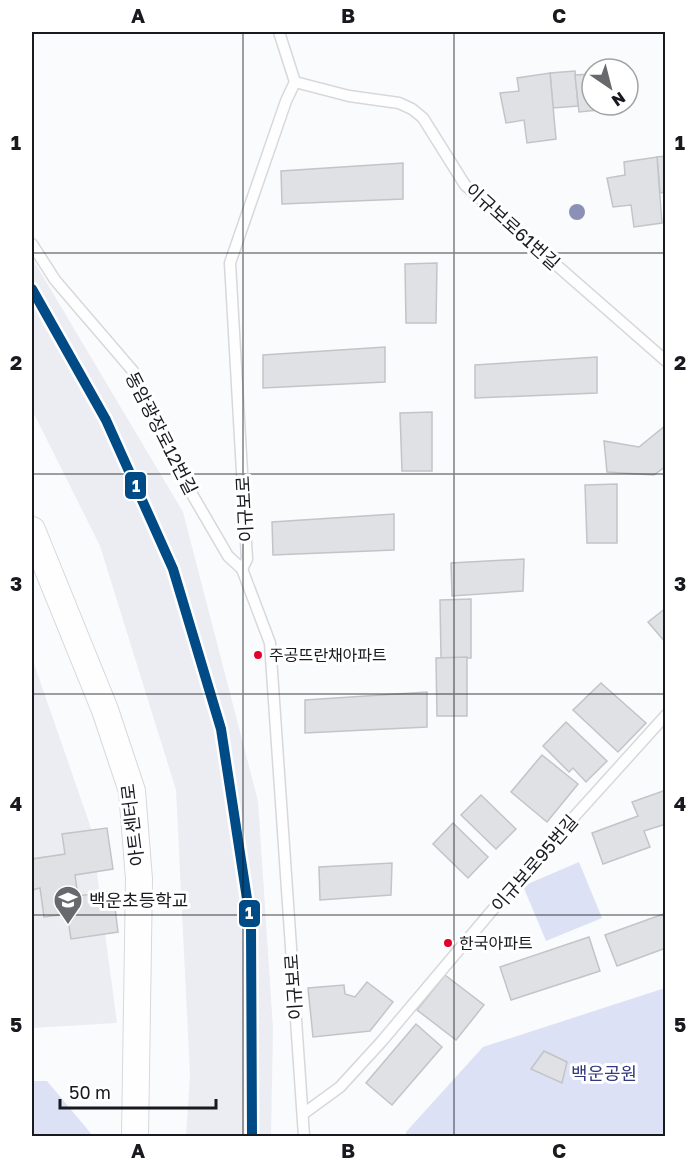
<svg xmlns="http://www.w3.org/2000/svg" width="697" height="1168" font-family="'Golos Text','Noto Sans KR',sans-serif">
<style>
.built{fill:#ebedf2}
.green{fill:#dce1f6}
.building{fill:#e0e1e5;stroke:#c3c4c7;stroke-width:1.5}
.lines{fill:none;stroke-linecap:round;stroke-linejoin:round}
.service-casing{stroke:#d7d8db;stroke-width:13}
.tertiary-casing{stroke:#d7d8db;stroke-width:28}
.service{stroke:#fefeff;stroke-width:10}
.tertiary{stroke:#fefeff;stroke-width:26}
.metro-1-casing{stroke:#fff;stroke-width:15}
.metro-1{stroke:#004a85;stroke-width:10}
.tree{fill:#8c90b7}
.grid{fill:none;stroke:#181a1f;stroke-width:1.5;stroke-opacity:0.55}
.bus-dot{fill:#e4002b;stroke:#fff;stroke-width:2}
.labels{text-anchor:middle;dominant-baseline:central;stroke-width:6;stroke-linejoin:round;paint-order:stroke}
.bus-label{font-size:16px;fill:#181a1f;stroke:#fff;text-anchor:start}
.street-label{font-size:18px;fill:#181a1f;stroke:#fff}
.poi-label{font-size:18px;fill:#181a1f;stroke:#fff;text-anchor:start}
.park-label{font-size:18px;fill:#32397f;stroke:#fff}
.line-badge{stroke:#fff;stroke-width:2}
.badge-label{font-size:16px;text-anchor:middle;font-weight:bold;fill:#fff}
.neatline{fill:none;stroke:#181a1f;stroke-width:2}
.grid-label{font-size:20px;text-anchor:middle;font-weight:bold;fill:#181a1f}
</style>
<rect width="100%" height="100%" fill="#fafbfc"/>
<g class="built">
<path d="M32,258L183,512L258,801L273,1028L271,1136H186L190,1075L176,790L100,546L32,410Z"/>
<path d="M32,658L91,828L117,1023L32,1028Z"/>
</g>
<g class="green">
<path d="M579,862L602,918L546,941L523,886Z"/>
<path d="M665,988V1136H406V1132L483,1047Z"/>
<path d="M32,1081H47L93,1136H32Z"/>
</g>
<g class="building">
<path d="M575,71L578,106L553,108L550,73Z"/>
<path d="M550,73L556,139L527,143L524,120L506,123L500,93L519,91L517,78Z"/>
<path d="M592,74V105H597L598,110L579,112L575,75Z"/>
<path d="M666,156V192L660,193L657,157Z"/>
<path d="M657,157L662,223L634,227L631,205L613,207L607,178L625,175L624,162Z"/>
<path d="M403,163V199L282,204L281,171Z"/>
<path d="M437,263L436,323H406L405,264Z"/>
<path d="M385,347V382L263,388V355Z"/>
<path d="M597,357V393L475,398V365Z"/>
<path d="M432,412V471H402L400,413Z"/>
<path d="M666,425V466L654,475L607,472L604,441L639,447Z"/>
<path d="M617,484V543H587L585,485Z"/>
<path d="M394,514V550L273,555L272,522Z"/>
<path d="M524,559L523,591L452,596L451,563Z"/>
<path d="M471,599V658H441L440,600Z"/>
<path d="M666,608V643L648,622Z"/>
<path d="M467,657V716H437L436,658Z"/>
<path d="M601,683L646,723L618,752L573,710Z"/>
<path d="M427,692V727L305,733V700Z"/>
<path d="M566,722L607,761L586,782L573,768L569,772L543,746Z"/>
<path d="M542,755L578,784L547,822L511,792Z"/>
<path d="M666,790V824L644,831L650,847L603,864L592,833L638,816L632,802Z"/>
<path d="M481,795L516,829L496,849L461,815Z"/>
<path d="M453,823L488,857L468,878L433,844Z"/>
<path d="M107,828L113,869L75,875L78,896L113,891L118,932L71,939L67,914L44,917L40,888L32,890V859L65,854L62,834Z"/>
<path d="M392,863L391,895L320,900L319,867Z"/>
<path d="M666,913V948L617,966L605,935Z"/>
<path d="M589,937L600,971L511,1000L500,967Z"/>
<path d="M445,975L484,1005L456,1040L417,1010Z"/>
<path d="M367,982L393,1002L370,1031L313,1037L308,988L344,985L345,994L355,997Z"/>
<path d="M416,1024L442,1047L392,1105L366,1083Z"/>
<path d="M544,1051L567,1062L562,1083L531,1069Z"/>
</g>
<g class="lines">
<g class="service-casing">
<g id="service">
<path d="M295,82L349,96L399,103L412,109L423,118L465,185L666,361"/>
<path d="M32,244L55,280L133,371L189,489L228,556L242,569L270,643L304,1136"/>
<path d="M242,569L247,559L230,263L286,101L295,82L279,32"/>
<path d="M303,1114L340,1087L382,1041L527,869L666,715"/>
</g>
</g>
<g class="tertiary-casing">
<path id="tertiary" d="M32,530L105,710L132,791L139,879L135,1136"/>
</g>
<use href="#service" class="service"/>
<use href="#tertiary" class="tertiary"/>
<g class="metro-1-casing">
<path id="metro-1" d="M32,289L106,420L173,569L221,729L251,925L252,1136"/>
</g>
<use href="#metro-1" class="metro-1"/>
</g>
<circle class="tree" cx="577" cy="212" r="8"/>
<path class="grid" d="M243,32V1136M454,32V1136M32,253H666M32,474H666M32,694H666M32,915H666"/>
<defs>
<g id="school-pin" transform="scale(1.5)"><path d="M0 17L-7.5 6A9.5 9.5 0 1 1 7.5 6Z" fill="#67696c" stroke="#fff"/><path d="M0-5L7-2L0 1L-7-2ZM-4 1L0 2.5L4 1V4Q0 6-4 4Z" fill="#fff"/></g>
</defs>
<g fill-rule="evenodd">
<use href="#school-pin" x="68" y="900"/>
</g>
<g class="bus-dot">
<circle cx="258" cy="655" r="5"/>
<circle cx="448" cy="943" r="5"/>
</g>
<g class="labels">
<g class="bus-label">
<text x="269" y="655">주공뜨란채아파트</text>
<text x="459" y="943">한국아파트</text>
</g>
<g class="street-label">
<text transform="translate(513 226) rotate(42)">이규보로61번길</text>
<text transform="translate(162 433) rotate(63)">동암광장로12번길</text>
<text transform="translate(244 509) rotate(-93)">이규보로</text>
<text transform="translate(132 825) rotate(-97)">아트센터로</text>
<text transform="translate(534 863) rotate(-49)">이규보로95번길</text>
<text transform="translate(293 987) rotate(-94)">이규보로</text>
</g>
<g class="poi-label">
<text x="89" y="900">백운초등학교</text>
</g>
<g class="park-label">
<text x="604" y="1073">백운공원</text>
</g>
</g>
<g class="line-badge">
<rect x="124" y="471" width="23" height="29" rx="6" fill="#004a85"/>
<rect x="238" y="899" width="23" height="29" rx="6" fill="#004a85"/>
</g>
<g class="badge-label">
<text x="136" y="492">1</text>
<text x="249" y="919">1</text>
</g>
<rect width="697" height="1168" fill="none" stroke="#ffffff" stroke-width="66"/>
<g transform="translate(610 87) rotate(145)"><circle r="28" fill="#ffffff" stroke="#a3a3a5" stroke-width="1.5"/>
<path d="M0-4.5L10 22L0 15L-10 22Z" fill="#67696c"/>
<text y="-9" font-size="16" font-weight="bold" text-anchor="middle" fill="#181a1f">N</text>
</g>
<path d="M60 1099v9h156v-9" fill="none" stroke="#181a1f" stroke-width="3"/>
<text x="69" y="1099" font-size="18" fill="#181a1f" stroke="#ffffff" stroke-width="4.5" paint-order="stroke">50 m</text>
<rect x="33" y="33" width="631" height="1102" class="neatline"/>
<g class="grid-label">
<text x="138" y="23">A</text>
<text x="348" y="23">B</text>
<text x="559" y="23">C</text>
<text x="16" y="150">1</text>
<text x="680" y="150">1</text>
<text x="16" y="370">2</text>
<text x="680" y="370">2</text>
<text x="16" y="591">3</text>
<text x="680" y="591">3</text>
<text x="16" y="811">4</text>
<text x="680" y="811">4</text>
<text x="16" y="1032">5</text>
<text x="680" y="1032">5</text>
<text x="138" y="1158">A</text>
<text x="348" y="1158">B</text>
<text x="559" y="1158">C</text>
</g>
</svg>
